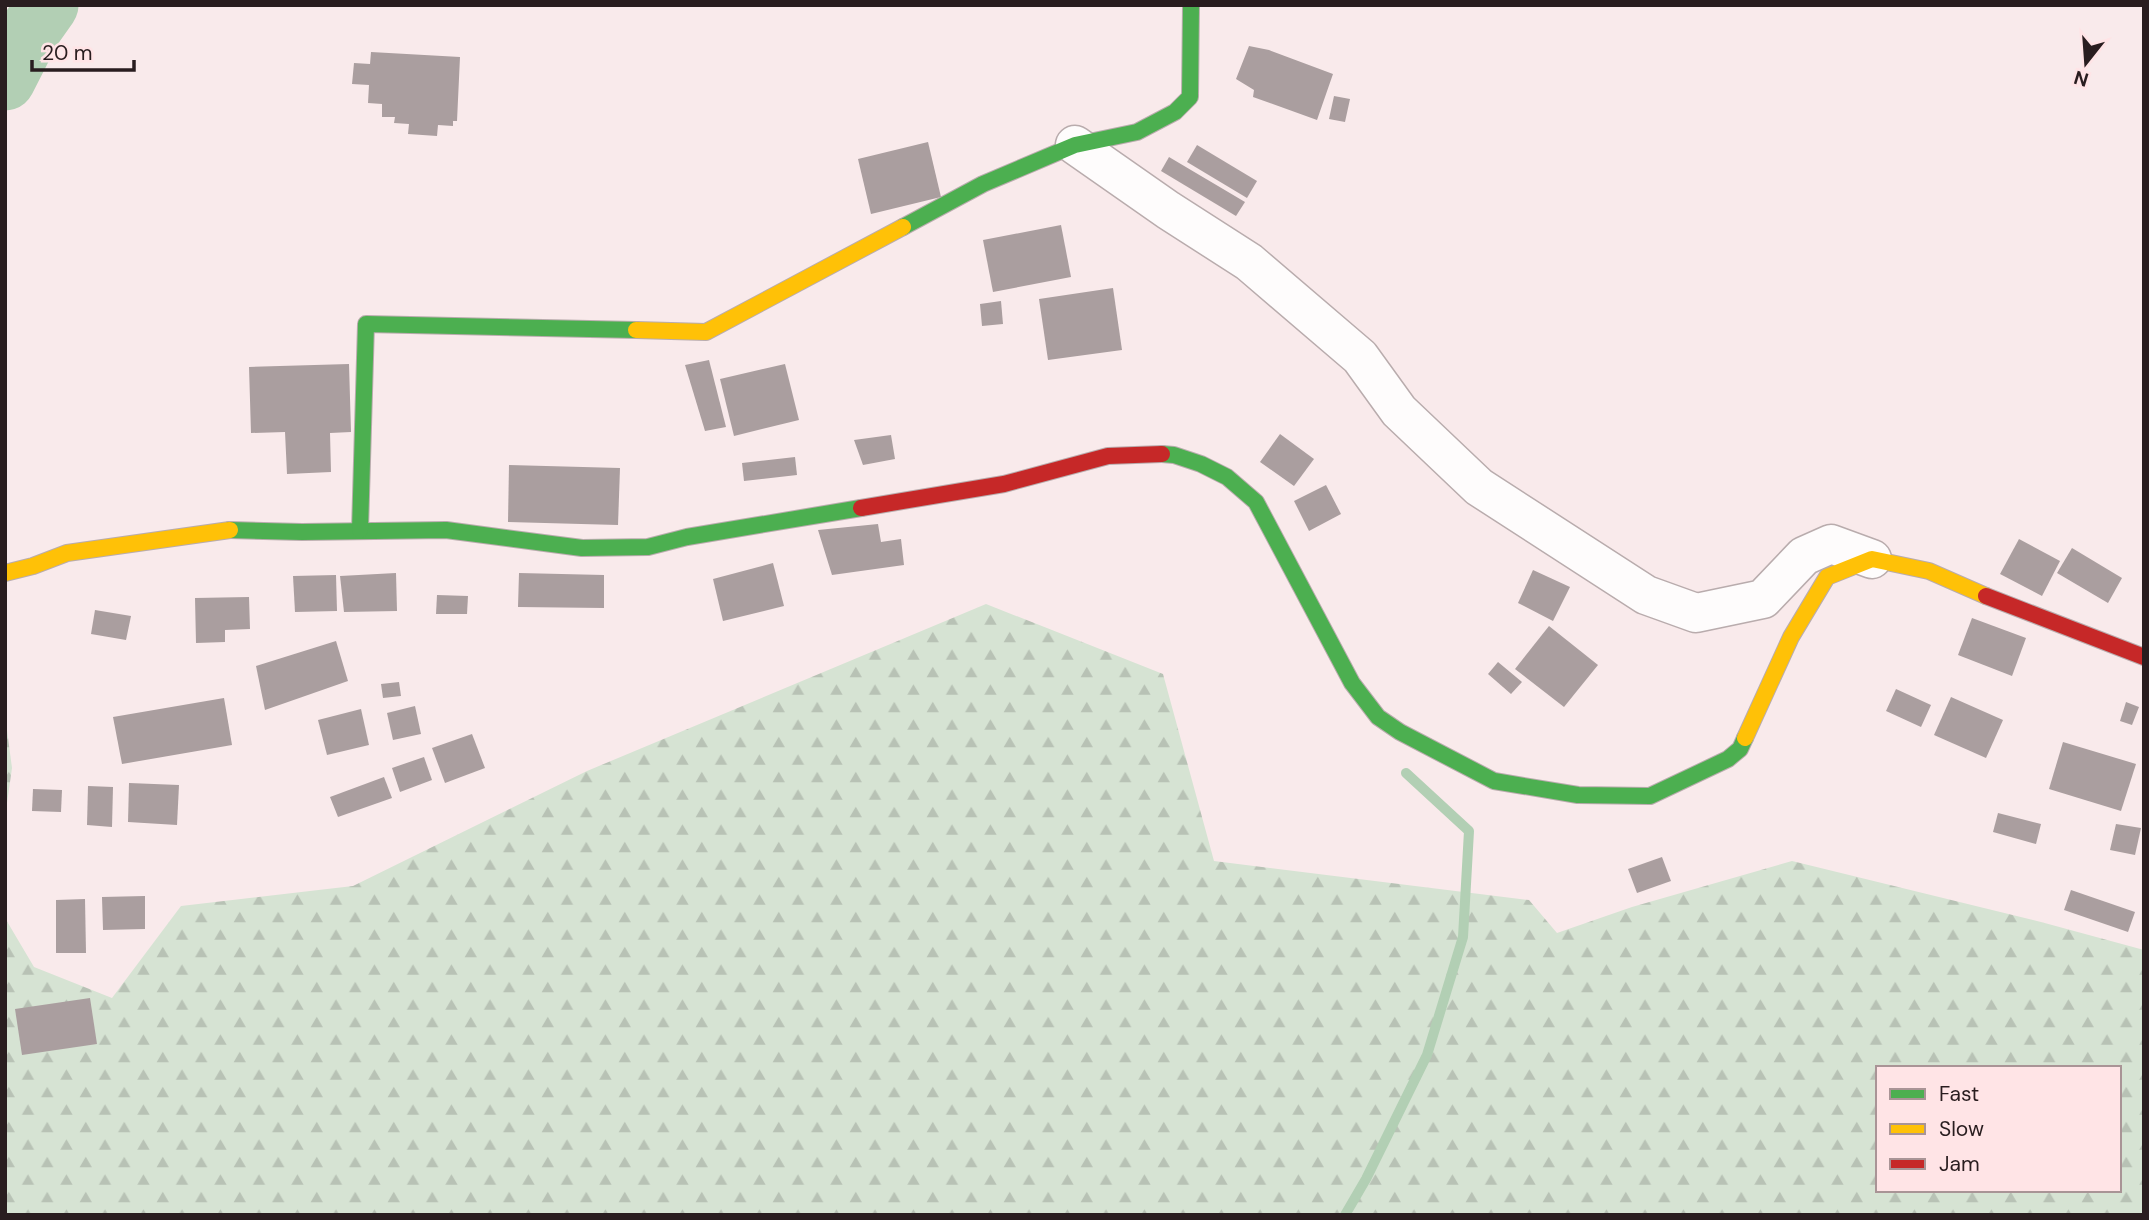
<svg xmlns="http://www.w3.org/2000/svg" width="2149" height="1220" font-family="'DM Sans',sans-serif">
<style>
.forest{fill:url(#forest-firs);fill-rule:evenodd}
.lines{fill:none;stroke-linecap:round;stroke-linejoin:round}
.stream{stroke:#b2cfb4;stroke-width:10}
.river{stroke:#b2cfb4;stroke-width:61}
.building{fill:#aa9e9f}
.street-casing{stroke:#b9acad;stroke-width:41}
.fast-casing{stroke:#b9acad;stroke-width:18}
.slow-casing{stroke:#b9acad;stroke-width:18}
.jam-casing{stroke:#b9acad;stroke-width:18}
.street{stroke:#fefcfc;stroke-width:38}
.fast{stroke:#4caf50;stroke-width:16}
.slow{stroke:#ffc107;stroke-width:16}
.jam{stroke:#c62828;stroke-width:16}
</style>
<defs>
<pattern id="forest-firs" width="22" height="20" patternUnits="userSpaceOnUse" patternTransform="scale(1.75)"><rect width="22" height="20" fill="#d6e3d3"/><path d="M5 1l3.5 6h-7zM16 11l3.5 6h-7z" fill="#b8c2b5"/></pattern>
</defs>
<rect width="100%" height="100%" fill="#f9eaeb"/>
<g class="forest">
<path d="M986,604L1163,674L1214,861L1529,900L1557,933L1632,907L1792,861L2041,922L2144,950V1215H5V918L34,967L112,998L181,906L353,886L587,771ZM1878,1068H2119V1190H1878Z"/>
<path d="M5,715L12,768L5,817Z"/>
</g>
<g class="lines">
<path class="stream" d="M1345,1215L1366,1179L1427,1055L1463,937L1469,831L1406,773"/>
<path class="river" d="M5,80L31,29L48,5"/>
</g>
<g class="building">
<path d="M1249,46L1269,50L1333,74L1317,120L1253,97L1254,90L1236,79Z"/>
<path d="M371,52L460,57L457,121H453V126L438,125L437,136L408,134L409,124L394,123L395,117H382V104L368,103L369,85L352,84L354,63L370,64Z"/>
<path d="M1334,96L1350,99L1345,122L1329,119Z"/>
<path d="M928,142L941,197L871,214L858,159Z"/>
<path d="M1197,145L1257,181L1247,198L1187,162Z"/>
<path d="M1169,157L1245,202L1236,216L1161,171Z"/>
<path d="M1061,225L1071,277L993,292L983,240Z"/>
<path d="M1113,288L1122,350L1048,360L1039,299Z"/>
<path d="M1001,301L1003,324L982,326L980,304Z"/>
<path d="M709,360L726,427L705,431L685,365Z"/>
<path d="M349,364L351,432L330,433L331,472L287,474L285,432L251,433L249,367Z"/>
<path d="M785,364L799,420L734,436L720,379Z"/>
<path d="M1280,434L1314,459L1294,486L1260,462Z"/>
<path d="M891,435L895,459L863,465L854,440Z"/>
<path d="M795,457L797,475L744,481L742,463Z"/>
<path d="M509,465L620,468L618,525L508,522Z"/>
<path d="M1326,485L1341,514L1309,531L1294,501Z"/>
<path d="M878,524L881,542L901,539L904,565L832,575L818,530Z"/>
<path d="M2019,539L2060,561L2042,596L2000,574Z"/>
<path d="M2072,548L2122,578L2108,603L2057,573Z"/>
<path d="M773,563L784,606L723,621L713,579Z"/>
<path d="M1533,570L1570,587L1553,621L1518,603Z"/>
<path d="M396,573L397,611L344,612L340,576Z"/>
<path d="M519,573L604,575V608L518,607Z"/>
<path d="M336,575L337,611L295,612L293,576Z"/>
<path d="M437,595L468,596L467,614H436Z"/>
<path d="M249,597L250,629L225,630V642L196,643L195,598Z"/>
<path d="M95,610L131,616L126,640L91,634Z"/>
<path d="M1972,618L2026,638L2012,676L1958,655Z"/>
<path d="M1549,626L1598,665L1564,707L1515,669Z"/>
<path d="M336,641L348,681L265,710L256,666Z"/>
<path d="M1498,662L1522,682L1511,694L1488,674Z"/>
<path d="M399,682L401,696L383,698L381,684Z"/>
<path d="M1896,689L1931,705L1921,727L1886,711Z"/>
<path d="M1951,697L2003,720L1986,758L1934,735Z"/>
<path d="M224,698L232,745L122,764L113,717Z"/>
<path d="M2126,702L2139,707L2132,725L2120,721Z"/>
<path d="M415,706L421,734L393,740L387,713Z"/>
<path d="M361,709L369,745L327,755L318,720Z"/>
<path d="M472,734L485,768L445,783L432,748Z"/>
<path d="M2063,742L2136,764L2121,811L2049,789Z"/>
<path d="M424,757L432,780L400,792L392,768Z"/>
<path d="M384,777L392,798L338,817L330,797Z"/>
<path d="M129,783L179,785L177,825L128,822Z"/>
<path d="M88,786L113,787L112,827L87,825Z"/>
<path d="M33,789L62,790L61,812L32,811Z"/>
<path d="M1998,813L2041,824L2036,844L1993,832Z"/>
<path d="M2116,824L2141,828L2135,855L2110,850Z"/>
<path d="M1662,857L1671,881L1637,893L1628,869Z"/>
<path d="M2071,890L2135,912L2128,932L2064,910Z"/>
<path d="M145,896V929L103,930L102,897Z"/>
<path d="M85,899L86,953H56V900Z"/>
<path d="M90,998L97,1044L22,1055L15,1009Z"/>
</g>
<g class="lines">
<g class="street-casing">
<path id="street" d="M1075,145L1168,210L1249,262L1360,357L1399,411L1479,487L1646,595L1696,613L1763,599L1804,556L1831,544L1872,559"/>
</g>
<g class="fast-casing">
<g id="fast">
<path d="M903,227L983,184L1075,145L1137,132L1175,112L1190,97L1191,5"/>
<path d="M1162,454L1174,455L1201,464L1227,477L1256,502L1352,683L1378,717L1400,732L1494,781L1578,795L1650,796L1728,759L1740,749L1745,738"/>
<path d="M230,530L302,532L446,530L582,548L648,547L687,537L861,508"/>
<path d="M360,530L366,324L636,330"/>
</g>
</g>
<g class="slow-casing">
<g id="slow">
<path d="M636,330L706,332L903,227"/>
<path d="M5,573L33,566L67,553L230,530"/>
<path d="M1745,738L1791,637L1827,577L1872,559L1929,571L1986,596"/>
</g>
</g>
<g class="jam-casing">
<g id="jam">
<path d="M861,508L1004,484L1108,456L1162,454"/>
<path d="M1986,596L2144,657"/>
</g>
</g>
<use href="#street" class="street"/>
<use href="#fast" class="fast"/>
<use href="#slow" class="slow"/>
<use href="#jam" class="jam"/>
</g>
<rect width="2149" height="1220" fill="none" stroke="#291d1f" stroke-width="14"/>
<rect x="1876" y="1066" width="245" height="126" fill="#ffe4e6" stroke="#a99496" stroke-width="2"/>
<rect x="1890" y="1089" width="35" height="10" fill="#4caf50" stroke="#a99496" stroke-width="2"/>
<text x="1939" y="1101" font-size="21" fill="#291d1f">Fast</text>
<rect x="1890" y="1124" width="35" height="10" fill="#ffc107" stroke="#a99496" stroke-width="2"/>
<text x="1939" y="1136" font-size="21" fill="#291d1f">Slow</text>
<rect x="1890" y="1159" width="35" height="10" fill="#c62828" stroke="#a99496" stroke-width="2"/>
<text x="1939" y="1171" font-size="21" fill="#291d1f">Jam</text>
<g transform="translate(2086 63) rotate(197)" stroke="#ffe4e6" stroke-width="5" paint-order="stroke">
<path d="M0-5L12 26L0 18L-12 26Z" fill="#291d1f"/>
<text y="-10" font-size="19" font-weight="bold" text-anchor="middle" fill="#291d1f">N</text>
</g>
<path d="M32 60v10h102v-10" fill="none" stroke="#291d1f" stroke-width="3.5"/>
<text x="42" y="60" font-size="21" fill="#291d1f" stroke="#ffe4e6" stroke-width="5" paint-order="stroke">20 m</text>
</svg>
